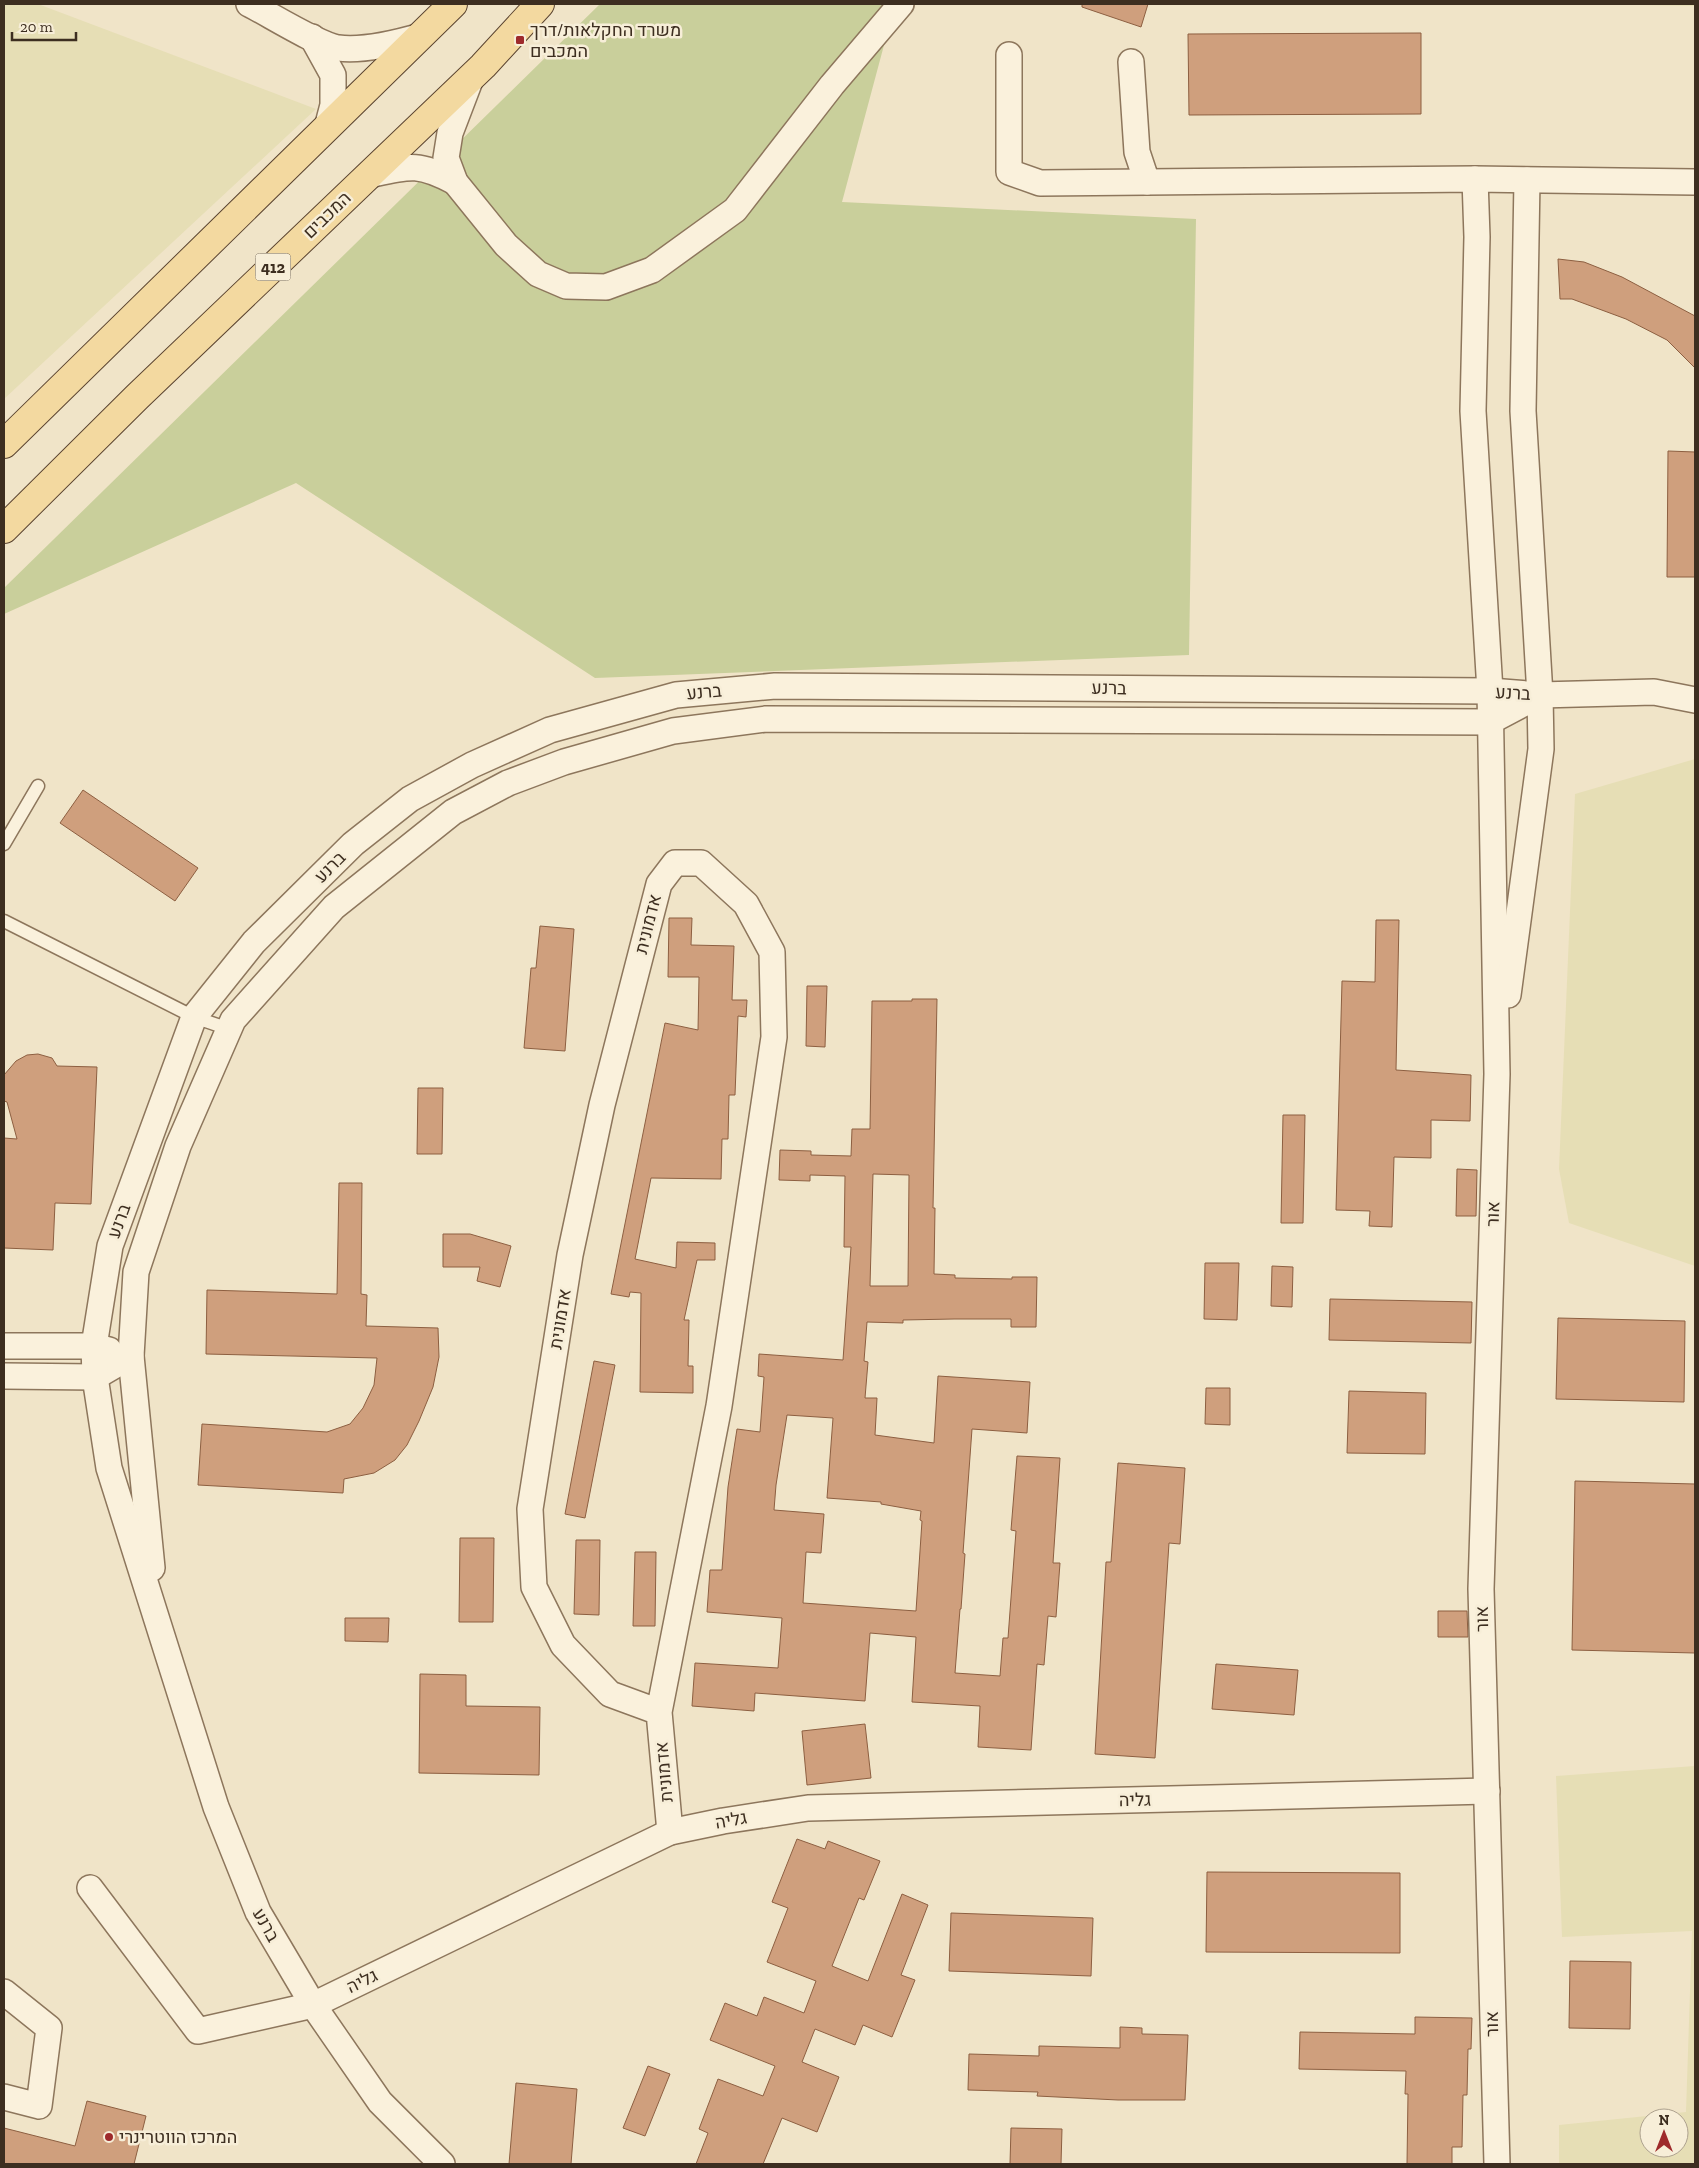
<svg xmlns="http://www.w3.org/2000/svg" width="1699" height="2168" font-family="'Zilla Slab',Heebo,serif">
<style>
.farmland{fill:#e6deb5;fill-rule:evenodd}
.green{fill:#c9cf9b}
.building{fill:#cf9f7d;stroke:#8d5f41;fill-rule:evenodd}
.lines{fill:none;stroke-linecap:round;stroke-linejoin:round}
.lane-casing{stroke:#8d765c;stroke-width:15}
.street-casing{stroke:#8d765c;stroke-width:28}
.primary-casing{stroke:#5b4430;stroke-width:30}
.lane{stroke:#faf1dc;stroke-width:12}
.street{stroke:#faf1dc;stroke-width:25}
.primary{stroke:#f3d9a0;stroke-width:28}
.poi-dot{fill:#9e2a2b;stroke:#f7eed8;stroke-width:2}
.labels{text-anchor:middle;dominant-baseline:central;stroke-width:5;stroke-linejoin:round;paint-order:stroke}
.shield{fill:#f7eed8;stroke:#756857;stroke-width:1}
.shield-label{font-size:16px;font-weight:bold;fill:#3d2e20}
.poi-label{font-size:18px;fill:#3d2e20;stroke:#f7eed8;text-anchor:start}
.street-label{font-size:18px;fill:#3d2e20;stroke:#f7eed8}
</style>
<rect width="100%" height="100%" fill="#f0e4c8"/>
<g class="farmland">
<path d="M4,4H38L316,109L4,399Z"/>
<path d="M1583,4H1695V6Z"/>
<path d="M1695,759V1266L1569,1223L1559,1169L1575,794Z"/>
<path d="M1695,1766V2164H1559V2125L1686,2112L1692,1931L1562,1937L1556,1776ZM1649,2118H1679V2148H1649Z"/>
</g>
<path class="green" d="M600,4H895L842,202L1196,219L1189,655L595,678L296,483L4,614V588Z"/>
<g class="building">
<path d="M1082,4H1148L1141,27L1082,7Z"/>
<path d="M1421,33V114L1189,115L1188,34Z"/>
<path d="M1558,259L1584,262L1622,277L1695,316V368L1667,340L1626,319L1572,299H1560Z"/>
<path d="M1668,451L1695,452V577H1667Z"/>
<path d="M83,790L198,868L175,901L60,823Z"/>
<path d="M669,918H692L691,945L734,946L732,1000H747L746,1017L738,1016L735,1095H729L728,1139H722L721,1179L651,1178L635,1259L676,1268L677,1242L715,1243V1260H697L684,1320H689L688,1366H693V1393L640,1392L641,1293L630,1292L629,1297L611,1294L665,1023L698,1030L699,977H668Z"/>
<path d="M1376,920H1399L1396,1070L1471,1075L1470,1121L1431,1120V1158L1394,1157L1392,1227L1369,1226L1370,1211L1336,1210L1342,981L1375,982Z"/>
<path d="M540,926L574,929L565,1051L524,1048L531,968H536Z"/>
<path d="M807,986H827L825,1047L806,1046Z"/>
<path d="M912,999H937L933,1208H935L934,1274L955,1275V1278L1012,1279V1277H1037L1036,1327H1011V1319H954L903,1320V1323L867,1322L864,1361L868,1362L865,1398H877L875,1435L934,1443L938,1376L1030,1382L1027,1433L972,1429L963,1553L965,1554L961,1609H960L955,1673L1000,1676L1003,1638H1008L1016,1531L1011,1530L1017,1456L1060,1458L1053,1563H1060L1056,1617L1048,1616L1044,1665L1037,1664L1031,1750L978,1747L980,1706L912,1702L916,1637L870,1633L865,1701L755,1693L754,1711L692,1706L695,1663L778,1668L782,1618L707,1612L710,1570H722L728,1487L737,1429L760,1432L764,1377L758,1376L759,1354L843,1360L851,1247H844L845,1176L810,1175V1181L779,1180L780,1150L811,1151V1155L851,1156L852,1129H870L872,1001H912ZM873,1174L909,1175L908,1286H870ZM787,1415L833,1418L827,1498L881,1502V1504L921,1511L920,1520L922,1521L916,1611L803,1603L806,1552L821,1553L824,1514L774,1510L776,1485Z"/>
<path d="M38,1054L52,1058L57,1066L97,1067L91,1204L55,1203L53,1250L4,1248V1138L17,1139L7,1102L4,1101V1075L16,1061L27,1055Z"/>
<path d="M418,1088H443L442,1154H417Z"/>
<path d="M1283,1115H1305L1303,1223H1281Z"/>
<path d="M1457,1169L1477,1170L1476,1216H1456Z"/>
<path d="M339,1183H362L361,1294L367,1295L366,1326L438,1328L439,1357L433,1387L419,1421L407,1445L395,1460L374,1473L344,1479L343,1493L198,1485L202,1424L327,1432L350,1424L363,1408L374,1385L377,1358L206,1354L207,1290L337,1294Z"/>
<path d="M443,1234H470L511,1246L500,1287L477,1281L480,1267H443Z"/>
<path d="M1205,1263H1239L1237,1320L1204,1319Z"/>
<path d="M1272,1266L1293,1267L1292,1307L1271,1306Z"/>
<path d="M1330,1299L1472,1302L1471,1343L1329,1340Z"/>
<path d="M1558,1318L1685,1321L1684,1402L1556,1399Z"/>
<path d="M594,1361L615,1365L585,1518L565,1514Z"/>
<path d="M1206,1388H1230V1425L1205,1424Z"/>
<path d="M1349,1391L1426,1393L1425,1454L1347,1453Z"/>
<path d="M1118,1463L1185,1468L1180,1544L1169,1543L1155,1758L1095,1754L1106,1562H1111Z"/>
<path d="M1575,1481L1695,1484V1653L1572,1650Z"/>
<path d="M460,1538H494L493,1622H459Z"/>
<path d="M576,1540H600L599,1615L574,1614Z"/>
<path d="M635,1552H656L655,1626H633Z"/>
<path d="M1438,1611H1467L1468,1637H1438Z"/>
<path d="M345,1618H389L388,1642L345,1641Z"/>
<path d="M1216,1664L1298,1670L1294,1715L1212,1709Z"/>
<path d="M420,1674L466,1675V1706L540,1707L539,1775L419,1773Z"/>
<path d="M865,1724L871,1778L807,1785L802,1731Z"/>
<path d="M797,1839L825,1849L828,1841L880,1861L864,1900L859,1898L832,1966L868,1981L902,1894L928,1905L901,1975L915,1980L892,2037L863,2025L855,2045L815,2029L802,2062L839,2077L817,2132L782,2118L763,2164H696L708,2133L699,2129L718,2079L763,2096L775,2066L710,2040L725,2003L757,2016L764,1997L804,2013L816,1981L767,1962L788,1908L772,1902Z"/>
<path d="M1207,1872L1400,1873V1953L1206,1952Z"/>
<path d="M951,1913L1093,1918L1091,1976L949,1971Z"/>
<path d="M1570,1961L1631,1962L1630,2029L1569,2028Z"/>
<path d="M1415,2017L1472,2018L1471,2049H1468L1467,2095H1463L1462,2147H1452V2164H1407L1408,2094H1405L1406,2071L1299,2069L1300,2032L1415,2034Z"/>
<path d="M1120,2027L1142,2028V2034L1188,2035L1185,2100H1118L1037,2096L1038,2092L968,2090L969,2054L1039,2056V2046L1120,2048Z"/>
<path d="M648,2066L670,2074L645,2136L623,2128Z"/>
<path d="M516,2083L577,2089L571,2164H509Z"/>
<path d="M87,2101L146,2116L134,2164H4V2128L75,2146Z"/>
<path d="M1011,2128L1062,2129L1061,2164H1010Z"/>
</g>
<g class="lines">
<g class="lane-casing">
<g id="lane">
<path d="M4,844L38,786"/>
<path d="M4,921L194,1017L229,1029"/>
</g>
</g>
<g class="street-casing">
<g id="street">
<path d="M249,4C269,14 318,45 338,48C363,51 397,43 421,36"/>
<path d="M312,37L333,75V105L327,128"/>
<path d="M1009,55V172L1040,183L1147,182"/>
<path d="M1131,62L1137,152L1147,182L1475,179L1695,182"/>
<path d="M471,78L450,133L446,158L455,182L506,245L538,274L566,286L606,287L652,270L735,210L832,85L901,4"/>
<path d="M369,175C409,166 418,162 455,182"/>
<path d="M1475,179L1477,237L1473,411L1490,691L1497,1074L1481,1589L1497,2164"/>
<path d="M1508,995L1541,749L1540,695L1523,411L1527,180"/>
<path d="M4,1346H94L109,1350"/>
<path d="M4,1376L95,1377L131,1356"/>
<path d="M152,1568L131,1356L136,1272L178,1146L233,1020L334,907L453,812L508,783L564,762L673,731L766,719L1489,722L1540,695"/>
<path d="M659,1712L610,1694L563,1645L534,1587L530,1509L570,1255L602,1105L659,884L675,863H701L746,904L772,952L774,1037L719,1406L659,1712L670,1832"/>
<path d="M90,1888L198,2031L313,2005L670,1832L723,1821L808,1808L1487,1791"/>
<path d="M4,1992L49,2028L39,2106L4,2097"/>
<path d="M442,2164L380,2102L313,2005L258,1912L216,1807L109,1468L95,1377L94,1346L110,1246L194,1017L254,942L353,844L410,799L472,765L550,730L676,695L775,686L1490,691L1540,695L1654,692L1695,700"/>
</g>
</g>
<g class="primary-casing">
<g id="primary">
<path d="M4,444L453,4"/>
<path d="M4,529L137,397L483,66L540,4"/>
</g>
</g>
<use href="#lane" class="lane"/>
<use href="#street" class="street"/>
<use href="#primary" class="primary"/>
</g>
<g class="poi-dot">
<rect x="515" y="35" width="10" height="10" rx="2.5"/>
<circle cx="109" cy="2137" r="5"/>
</g>
<g class="labels">
<rect class="shield" x="255.5" y="253.5" width="35" height="27" rx="4"/>
<g class="shield-label">
<text x="273" y="267">412</text>
</g>
<g class="poi-label">
<text x="530" y="30">משרד החקלאות/דרך<tspan x="530" dy="21">המכבים</tspan></text>
<text x="119" y="2137">המרכז הווטרינרי</text>
</g>
<g class="street-label">
<text transform="translate(327 215) rotate(-44)">המכבים</text>
<text transform="translate(1109 688) rotate(1)">ברנע</text>
<text transform="translate(704 692) rotate(-5)">ברנע</text>
<text transform="translate(1513 693) rotate(3)">ברנע</text>
<text transform="translate(330 867) rotate(-45)">ברנע</text>
<text transform="translate(648 924) rotate(-76)">אדמונית</text>
<text transform="translate(1493 1214) rotate(-88)">אור</text>
<text transform="translate(119 1221) rotate(-70)">ברנע</text>
<text transform="translate(560 1319) rotate(-81)">אדמונית</text>
<text transform="translate(1482 1619) rotate(-91)">אור</text>
<text transform="translate(664 1772) rotate(-95)">אדמונית</text>
<text transform="translate(1135 1800) rotate(-1)">גליה</text>
<text transform="translate(731 1820) rotate(-10)">גליה</text>
<text transform="translate(266 1925) rotate(61)">ברנע</text>
<text transform="translate(362 1981) rotate(-26)">גליה</text>
<text transform="translate(1492 2024) rotate(-91)">אור</text>
</g>
</g>
<rect width="1699" height="2168" fill="none" stroke="#3d2e20" stroke-width="10"/>
<g transform="translate(1664 2133)"><circle r="24" fill="#f7eed8" stroke="#ada18e"/>
<path d="M0-4L9 19L0 12L-9 19Z" fill="#9e2a2b"/>
<text y="-8" font-size="14" font-weight="bold" text-anchor="middle" fill="#3d2e20">N</text>
</g>
<path d="M12 32v8h64v-8" fill="none" stroke="#3d2e20" stroke-width="2.5"/>
<text x="20" y="32" font-size="15" fill="#3d2e20" stroke="#f7eed8" stroke-width="4" paint-order="stroke">20 m</text>
</svg>
